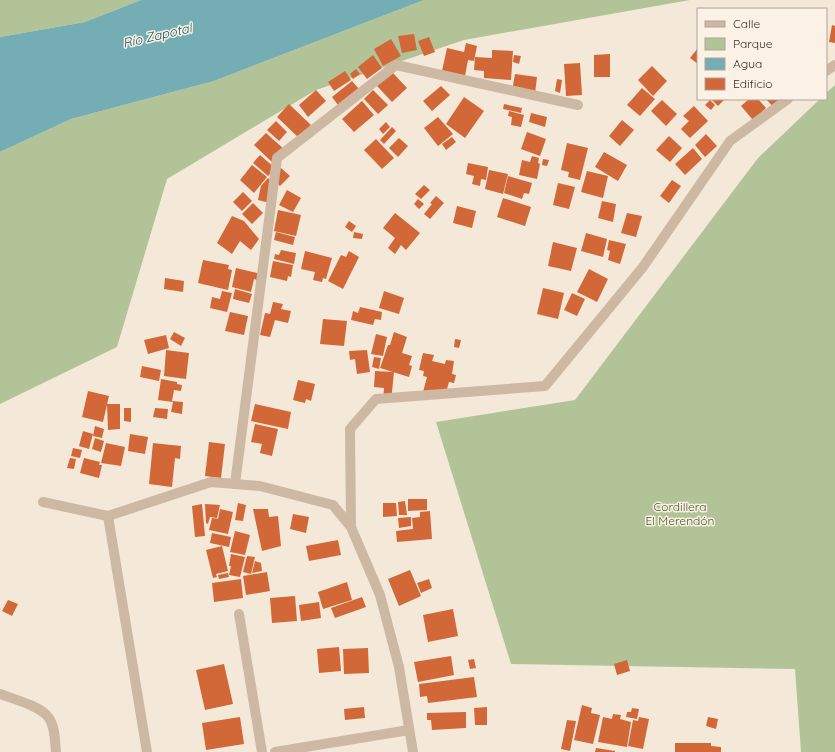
<svg xmlns="http://www.w3.org/2000/svg" width="835" height="752" font-family="Quicksand,sans-serif">
<style>
.green{fill:#b2c497}
.water{fill:#75adb4}
.building{fill:#d26738}
.lines{fill:none;stroke-linecap:round;stroke-linejoin:round}
.minor{stroke:#cdb9a3;stroke-width:10}
.labels{text-anchor:middle;dominant-baseline:central;stroke-width:3;stroke-linejoin:round;paint-order:stroke}
.park-label{font-size:12px;fill:#435827;stroke:#fbf2e5}
.water-label{font-size:13px;font-style:italic;fill:#17545d;stroke:#fbf2e5}
</style>
<rect width="100%" height="100%" fill="#f4e9d9"/>
<g class="green">
<path d="M0,0H141L85,22L0,37Z"/>
<path d="M424,0H690L464,40L316,90L167,179L117,347L0,404V152L71,119L214,81Z"/>
<path d="M835,85V752H801L795,669L511,664L436,422L575,400L758,158L820,99H826V93Z"/>
</g>
<path class="water" d="M141,0H424L214,81L71,119L0,152V37L85,22Z"/>
<g class="building">
<path d="M832,25L835,26V43L829,42Z"/>
<path d="M414,34L417,50L402,53L398,36Z"/>
<path d="M429,37L435,52L424,56L418,41Z"/>
<path d="M391,39L401,56L383,66L374,49Z"/>
<path d="M466,43L477,46L474,61L468,60L465,76L442,71L447,48L464,52Z"/>
<path d="M698,48V64L690,58Z"/>
<path d="M492,50L513,51L511,80L484,78V71L474,70L475,57L492,58Z"/>
<path d="M610,54V77H594V55Z"/>
<path d="M373,55L382,68L367,79L358,67Z"/>
<path d="M514,55L521,56L519,64L513,62Z"/>
<path d="M580,63L582,95L566,96L564,64Z"/>
<path d="M652,66L667,81L653,96L638,80Z"/>
<path d="M356,69L360,74L353,79L350,74Z"/>
<path d="M345,71L351,80L334,91L328,82Z"/>
<path d="M392,72L407,88L392,102L377,86Z"/>
<path d="M515,74L537,77L535,94L512,91Z"/>
<path d="M557,79L562,80L560,93L555,91Z"/>
<path d="M352,81L359,89L338,105L332,97Z"/>
<path d="M441,86L450,95L432,111L423,101Z"/>
<path d="M642,88L655,99L640,116L627,105Z"/>
<path d="M316,90L326,101L308,117L299,105Z"/>
<path d="M373,90L388,105L378,114L364,99Z"/>
<path d="M464,97L484,111L465,138L446,124Z"/>
<path d="M711,99H725L718,106Z"/>
<path d="M749,99H758L766,108L753,120L741,106Z"/>
<path d="M766,99H787L776,110Z"/>
<path d="M662,100L677,114L666,126L651,111Z"/>
<path d="M710,100L715,105L711,110L705,105Z"/>
<path d="M362,101L374,115L354,132L342,119Z"/>
<path d="M289,104L311,125L299,138L277,117Z"/>
<path d="M504,104L522,108L521,113L503,109Z"/>
<path d="M694,106L708,121L690,138L681,129L689,121L683,116Z"/>
<path d="M509,111L524,115L521,127L511,125L512,117L508,116Z"/>
<path d="M531,113L547,117L545,127L529,122Z"/>
<path d="M438,117L453,134L438,146L424,128Z"/>
<path d="M622,120L634,130L620,146L609,136Z"/>
<path d="M276,121L287,132L279,141L267,130Z"/>
<path d="M386,122L390,127L383,134L379,129Z"/>
<path d="M392,127L396,131L384,144L380,140Z"/>
<path d="M527,132L546,139L540,156L521,149Z"/>
<path d="M266,133L285,150L273,163L254,145Z"/>
<path d="M706,134L717,146L705,157L695,145Z"/>
<path d="M669,136L682,148L670,162L656,150Z"/>
<path d="M452,137L456,142L446,150L442,144Z"/>
<path d="M399,138L408,146L398,157L389,148Z"/>
<path d="M376,139L394,158L382,169L364,150Z"/>
<path d="M567,143L588,148L580,180L568,177L569,172L561,170Z"/>
<path d="M693,148L702,159L685,175L675,164Z"/>
<path d="M604,152L627,165L618,181L595,167Z"/>
<path d="M260,155L275,168L268,176L253,163Z"/>
<path d="M532,156L539,158L538,163L540,164L537,179L519,175L522,160L530,162Z"/>
<path d="M543,159L549,160L547,166L542,165Z"/>
<path d="M468,163L488,167L486,180L481,179L480,186L472,184L474,176L466,174Z"/>
<path d="M252,165L267,177L254,193L240,180Z"/>
<path d="M281,168L290,176L280,186L272,178Z"/>
<path d="M489,170L508,174L503,194L485,189Z"/>
<path d="M587,171L608,176L603,198L581,192Z"/>
<path d="M508,176L532,183L529,194L524,193L522,199L504,193Z"/>
<path d="M268,178L274,184L270,203L258,200L261,186Z"/>
<path d="M672,180L681,186L669,203L660,196Z"/>
<path d="M558,183L575,187L569,209L553,205Z"/>
<path d="M424,185L430,190L421,199L415,194Z"/>
<path d="M287,190L301,198L293,212L279,205Z"/>
<path d="M243,192L252,201L242,211L233,202Z"/>
<path d="M436,196L444,203L430,219L424,214L432,204L430,203Z"/>
<path d="M503,198L531,207L525,226L497,217Z"/>
<path d="M418,199L424,204L419,209L414,204Z"/>
<path d="M602,201L616,204L613,222L598,218Z"/>
<path d="M253,203L263,213L252,224L242,214Z"/>
<path d="M457,206L476,211L472,228L453,223Z"/>
<path d="M278,210L301,215L296,236L274,231Z"/>
<path d="M395,213L420,233L406,250L401,245L395,254L388,248L395,238L383,228Z"/>
<path d="M627,213L642,216L636,237L621,233Z"/>
<path d="M232,216L244,221L259,239L251,250L240,241L232,254L217,243Z"/>
<path d="M349,221L356,226L352,232L345,227Z"/>
<path d="M276,232L295,237L293,245L274,240Z"/>
<path d="M354,232L363,234L362,239L353,238Z"/>
<path d="M586,233L607,239L603,257L581,251Z"/>
<path d="M609,240L626,244L620,264L608,260L610,251L607,250Z"/>
<path d="M553,242L577,248L571,271L548,266Z"/>
<path d="M281,250L296,253L294,264L274,259L275,254L279,255Z"/>
<path d="M305,251L332,258L326,279L323,278L322,282L313,280L315,272L301,269Z"/>
<path d="M349,251L359,257L343,289L328,281L341,255L346,257Z"/>
<path d="M203,260L229,265L228,269L232,270L228,290L198,283Z"/>
<path d="M273,261L293,265L291,277L288,276L287,281L270,277Z"/>
<path d="M236,268L261,274L260,281L254,279L251,292L232,287Z"/>
<path d="M589,269L608,279L597,302L577,292Z"/>
<path d="M165,278L184,281L183,292L164,289Z"/>
<path d="M543,288L564,293L558,319L537,314Z"/>
<path d="M235,289L252,294L249,303L233,299Z"/>
<path d="M222,291L232,293L227,312L210,308L212,297L220,299Z"/>
<path d="M384,291L404,298L399,314L379,308Z"/>
<path d="M572,293L585,299L577,316L564,310Z"/>
<path d="M273,302L283,304L281,309L291,311L288,323L275,320L270,337L260,335L265,313L270,314Z"/>
<path d="M360,307L382,312L381,320L375,319L373,325L351,320L353,311L358,313Z"/>
<path d="M230,312L248,316L244,335L225,331Z"/>
<path d="M323,319L347,321L344,346L320,344Z"/>
<path d="M174,332L185,338L181,346L170,339Z"/>
<path d="M394,332L407,337L402,353L412,356L409,365L412,366L409,377L380,368L388,345H390Z"/>
<path d="M376,334L387,337L383,356L371,354Z"/>
<path d="M166,335L169,348L148,354L144,340Z"/>
<path d="M455,339L461,340L459,348L454,347Z"/>
<path d="M166,350L189,353L186,379L164,376Z"/>
<path d="M367,350L370,372L357,374L355,359L350,360L349,351Z"/>
<path d="M423,353L434,355L432,361L445,364L446,360L454,361L452,374L456,375L454,383L449,382L445,396L423,392L427,377L423,376L424,371L419,370Z"/>
<path d="M374,357L381,358L379,369L372,367Z"/>
<path d="M142,366L161,370L159,381L140,377Z"/>
<path d="M375,371L394,372L391,402L383,401L384,388L374,387Z"/>
<path d="M161,379L177,382V384L182,385L181,391L174,390L172,401L183,402L182,414L171,412L173,402L158,400Z"/>
<path d="M298,380L315,384L311,401L306,399L305,403L293,400Z"/>
<path d="M88,391L109,396L103,422L82,417Z"/>
<path d="M107,404H120V429L108,430Z"/>
<path d="M255,404L291,412L288,429L251,421Z"/>
<path d="M124,408H131V422L124,421Z"/>
<path d="M155,408L168,409L167,419L153,417Z"/>
<path d="M255,424L278,429L272,456L260,453L262,444L251,442Z"/>
<path d="M95,426L104,429L102,438L93,436Z"/>
<path d="M83,431L93,434L89,449L79,446Z"/>
<path d="M130,434L148,437L145,454L128,451Z"/>
<path d="M95,438L104,441L101,452L92,449Z"/>
<path d="M209,442L225,444L221,478L205,476Z"/>
<path d="M106,443L125,447L121,466L101,463Z"/>
<path d="M153,443L181,446L180,459L175,458L172,487L149,484Z"/>
<path d="M73,448L82,450L80,458L71,456Z"/>
<path d="M70,458L76,459L74,469L67,468Z"/>
<path d="M84,458L100,462L99,465H102L99,478L80,473Z"/>
<path d="M408,499H427V510L408,511Z"/>
<path d="M405,501L407,515H399L398,502Z"/>
<path d="M238,503L246,505L243,521L235,520Z"/>
<path d="M383,503H396L397,516L383,517Z"/>
<path d="M202,504L205,536L195,537L192,506Z"/>
<path d="M205,504L220,505L217,518L210,517L208,524L206,523Z"/>
<path d="M220,509L233,512L228,534L209,530L212,518L220,519H218Z"/>
<path d="M253,509H268L269,517L278,516L281,546L262,551Z"/>
<path d="M430,511L432,539L397,542L396,531L413,529L412,518L420,517V512Z"/>
<path d="M293,514L309,517L306,533L290,529Z"/>
<path d="M411,517V526L399,528L398,518Z"/>
<path d="M235,531L250,535L245,555L230,552Z"/>
<path d="M212,533L231,537L229,547L210,543Z"/>
<path d="M338,540L341,555L309,561L306,546Z"/>
<path d="M222,546L228,571L216,574L217,577L213,578L206,550Z"/>
<path d="M231,554L245,557L240,577L229,575L231,566H229Z"/>
<path d="M247,556L255,557L251,574L243,572Z"/>
<path d="M255,561L261,563L262,571L252,573Z"/>
<path d="M410,570L421,596L399,606L388,579Z"/>
<path d="M267,572L270,591L246,595L243,576Z"/>
<path d="M228,573L229,577L219,579L218,575Z"/>
<path d="M241,579L243,598L214,602L212,583Z"/>
<path d="M429,579L432,588L421,593L417,583Z"/>
<path d="M347,582L352,600L323,609L318,592Z"/>
<path d="M295,596L297,621L272,623L270,598Z"/>
<path d="M362,597L366,607L335,618L331,608Z"/>
<path d="M8,600L18,604L12,616L2,611Z"/>
<path d="M319,602L321,618L301,621L299,605Z"/>
<path d="M453,609L458,636L428,642L423,615Z"/>
<path d="M339,647L341,671L319,673L317,649Z"/>
<path d="M368,648L369,673L344,674L343,649Z"/>
<path d="M451,656L454,675L418,682L414,662Z"/>
<path d="M474,659L476,668L470,669L468,660Z"/>
<path d="M627,660L630,671L617,675L614,664Z"/>
<path d="M224,664L233,704L205,710L196,670Z"/>
<path d="M474,677L477,697L428,703L427,696L420,697L419,684Z"/>
<path d="M582,705L592,708L591,713L600,715L593,744L574,740Z"/>
<path d="M364,707L365,718L345,720L344,709Z"/>
<path d="M487,707V725H475L474,708Z"/>
<path d="M632,708L639,709L637,719L626,717L627,712H631Z"/>
<path d="M466,712V728L432,730L431,720H427V713Z"/>
<path d="M613,714L621,715L620,719L631,722L627,747L598,742L603,717L612,719Z"/>
<path d="M240,717L244,744L206,750L202,723Z"/>
<path d="M639,717L649,719L643,749L628,746L633,720L638,721Z"/>
<path d="M708,717L718,719L716,729L706,726Z"/>
<path d="M567,720L576,721L570,751L561,749Z"/>
<path d="M675,743H711V746L721,747V752H675Z"/>
<path d="M596,748L615,751V752H595Z"/>
</g>
<g class="lines">
<g class="minor">
<path d="M826,71L835,65"/>
<path d="M235,484L277,158L396,65L578,105"/>
<path d="M43,502L108,516L211,482L260,486L333,505L351,527L380,595L399,667L413,752"/>
<path d="M108,516L147,752"/>
<path d="M351,527L350,429L376,399L545,386L643,267L730,141L788,99"/>
<path d="M239,614L262,752"/>
<path d="M0,694C13,699 41,706 49,718C55,727 55,741 56,752"/>
<path d="M275,752L409,730"/>
</g>
</g>
<g class="labels">
<g class="park-label">
<text x="680" y="506">Cordillera<tspan x="680" dy="14">El Merendón</tspan></text>
</g>
<g class="water-label">
<text transform="translate(157 35) rotate(-13)">Río Zapotal</text>
</g>
</g>
<rect x="697" y="8" width="130" height="92" fill="#fbf2e5" stroke="#ada399"/>
<rect x="705" y="21" width="20" height="6" fill="#cdb9a3" stroke="#ada399"/>
<text x="733" y="28" font-size="12" fill="#372d26">Calle</text>
<rect x="705" y="38" width="20" height="12" fill="#b2c497" stroke="#ada399"/>
<text x="733" y="48" font-size="12" fill="#372d26">Parque</text>
<rect x="705" y="58" width="20" height="12" fill="#75adb4" stroke="#ada399"/>
<text x="733" y="68" font-size="12" fill="#372d26">Agua</text>
<rect x="705" y="78" width="20" height="12" fill="#d26738" stroke="#ada399"/>
<text x="733" y="88" font-size="12" fill="#372d26">Edificio</text>
</svg>
